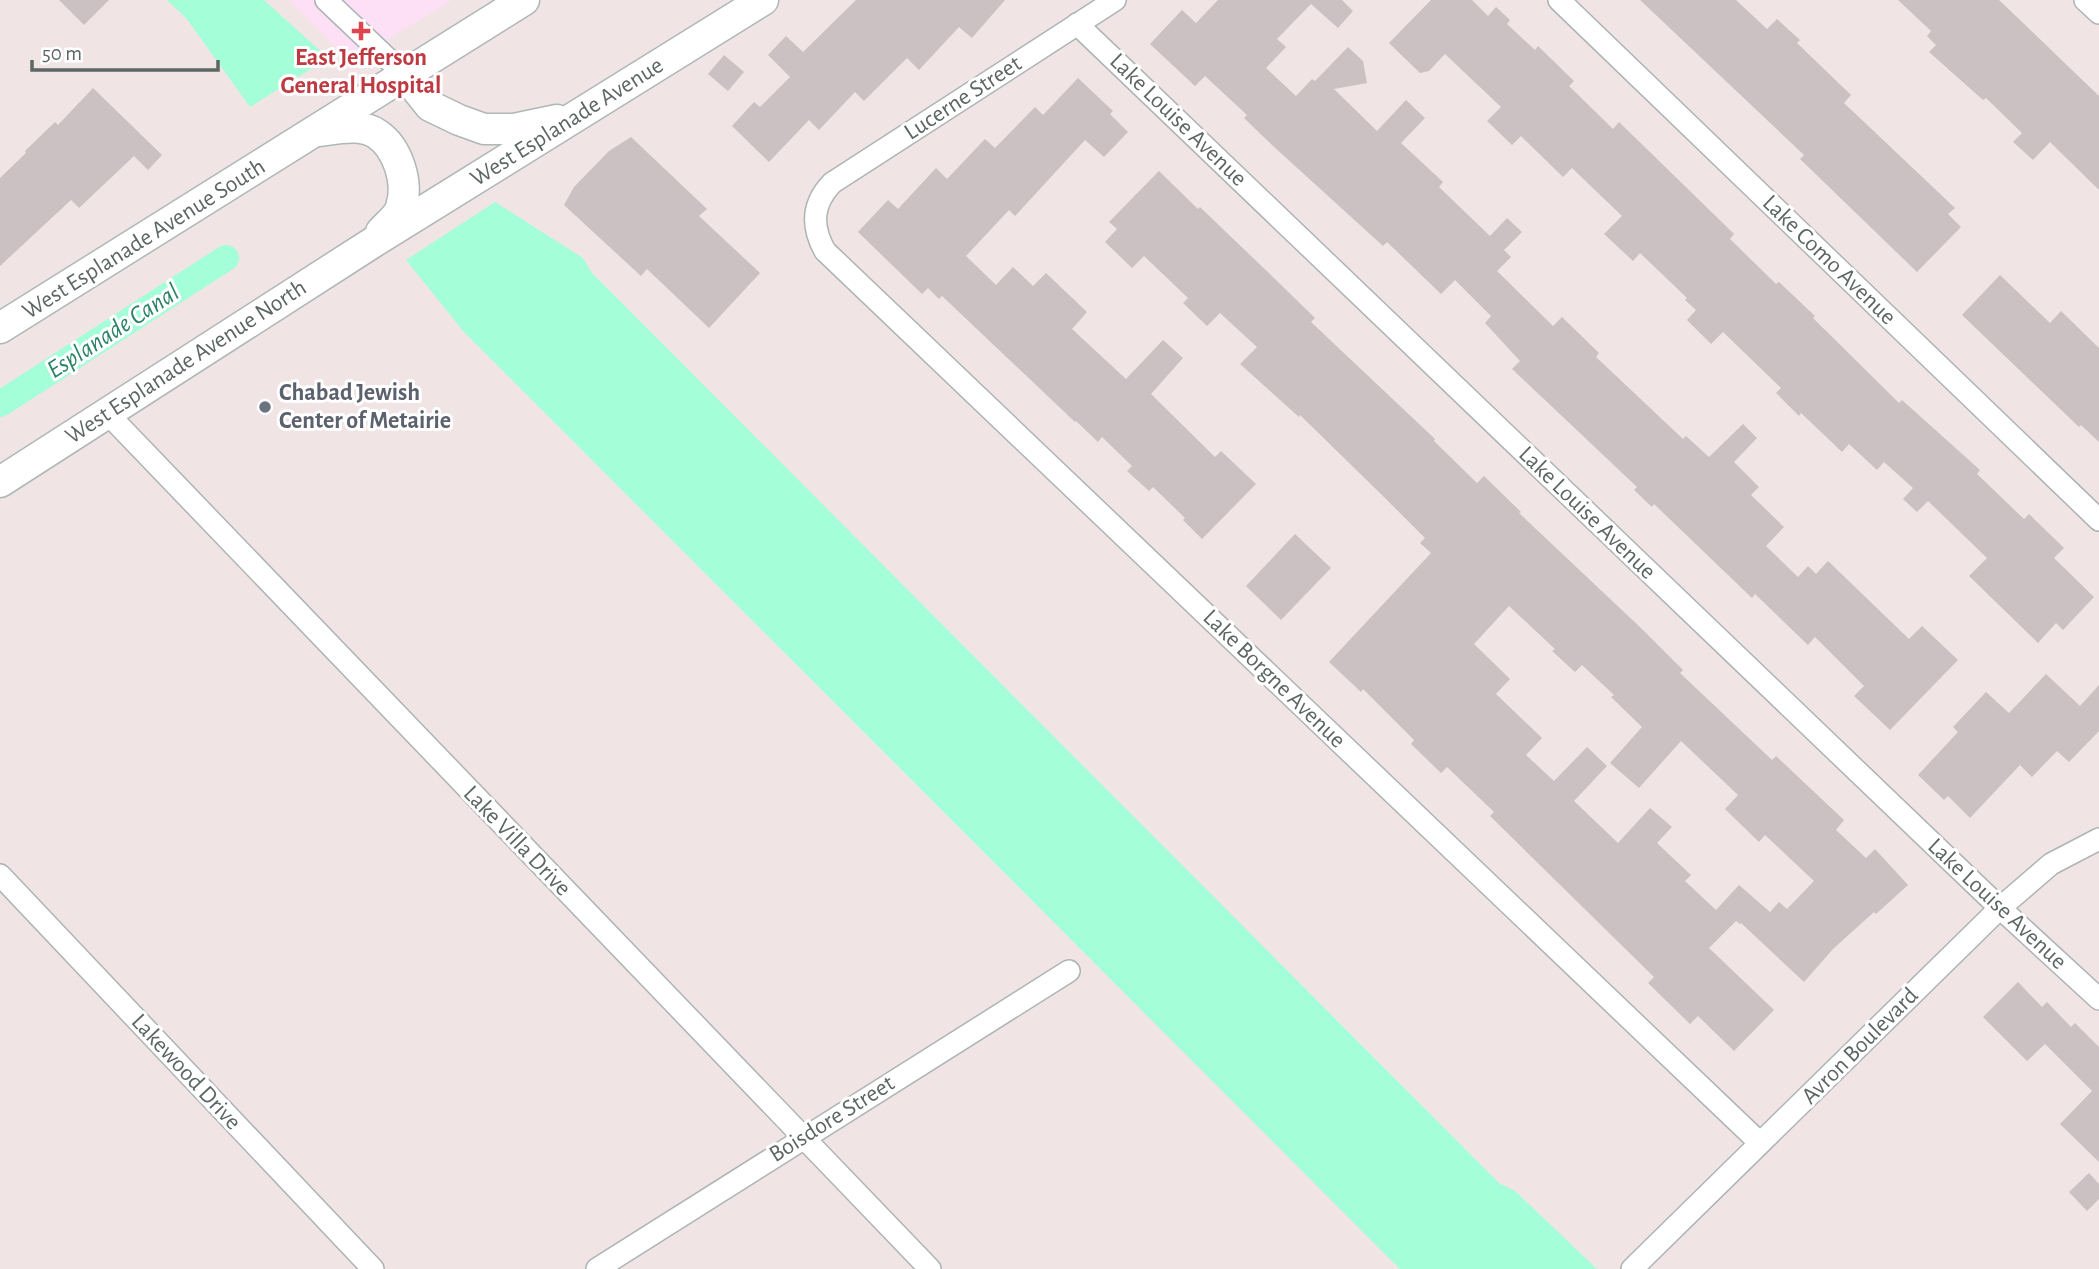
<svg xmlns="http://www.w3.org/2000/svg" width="2099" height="1269" font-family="'Alegreya Sans',sans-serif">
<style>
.medical{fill:#fddff6}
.water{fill:#a4ffd9}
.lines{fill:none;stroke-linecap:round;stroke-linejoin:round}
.canal{stroke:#a4ffd9;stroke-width:26}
.building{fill:#cbc1c2;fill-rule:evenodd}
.minor-casing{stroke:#adb5b4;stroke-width:24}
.secondary-casing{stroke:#aeb8b6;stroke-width:33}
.minor{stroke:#fff;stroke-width:21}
.secondary{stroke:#fff;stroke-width:30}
.health-dot{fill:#e0444e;stroke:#fff;stroke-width:2.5}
.worship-dot{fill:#6b7280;stroke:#fff;stroke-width:2.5}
.labels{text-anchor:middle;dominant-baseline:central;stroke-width:6;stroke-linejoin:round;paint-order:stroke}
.health-label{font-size:24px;font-weight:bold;fill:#be3a42;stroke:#fff}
.street-label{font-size:24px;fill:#5c6663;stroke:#fff}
.worship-label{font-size:24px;font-weight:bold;fill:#5b616d;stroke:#fff;text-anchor:start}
.water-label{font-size:26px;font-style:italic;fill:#2b8264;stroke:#fff}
</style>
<rect width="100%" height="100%" fill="#f0e4e5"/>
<path class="medical" d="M289,0H452L351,62Z"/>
<g class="water">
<path d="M167,0H264L328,58L250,107L186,18Z"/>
<path d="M495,202L583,258L592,273L1499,1183L1515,1191L1597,1269H1400L464,332L406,260Z"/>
</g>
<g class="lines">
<path class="canal" d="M0,404L226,258"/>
</g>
<g class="building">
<path d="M59,0H109L84,25Z"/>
<path d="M856,0H1005L972,38L959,27L919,70L907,58L864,101L855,92L819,130L809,120L769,162L732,126L754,102L760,107L790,77L768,55L786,36L803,52Z"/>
<path d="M1218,0H1342L1353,11L1338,28L1311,4L1277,39L1286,47L1266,68L1296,96L1312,79L1315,81L1348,47L1363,61L1367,83L1334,89L1377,131L1406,100L1425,118L1401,143L1443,182L1439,187L1490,236L1507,218L1522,232L1504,250L1511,257L1497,271L1553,326L1562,317L1599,353L1596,357L1683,439L1686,436L1709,457L1743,424L1757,438L1734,462L1759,487L1751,495L1784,527L1766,546L1798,577L1808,566L1816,574L1828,561L1909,639L1922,626L1958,660L1890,730L1854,696L1864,686L1815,637L1808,645L1755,594L1752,598L1654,504L1652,507L1634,490L1637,487L1512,369L1520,361L1485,323L1491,316L1455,280L1441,294L1387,242L1383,246L1272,145L1244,118L1247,115L1205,76L1195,86L1150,44L1182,10L1196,23Z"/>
<path d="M1431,0H1472L1488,16L1496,7L1510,20L1507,24L1535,50L1538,46L1574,81L1569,86L1613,129L1619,122L1654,156L1734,234L1730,239L1776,284L1779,282L1815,316L1813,318L1899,403L1902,400L1980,470L1977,474L2024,519L2029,514L2064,548L2054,558L2094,597L2063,630L2056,623L2038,643L1969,576L1987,558L1928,501L1917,512L1903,499L1913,488L1884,462L1877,470L1849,444L1842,452L1801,413L1799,416L1776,393L1781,388L1723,332L1711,344L1687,320L1696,310L1685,300L1687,298L1640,253L1633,261L1604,234L1622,216L1572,168L1563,177L1521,136L1512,145L1487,121L1501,107L1445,54L1429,71L1420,73L1389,43Z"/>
<path d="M1640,0H1736L1767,29L1777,19L1800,40L1797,43L1851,95L1844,103L1955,208L1948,214L1961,227L1917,272L1800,159L1804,155Z"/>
<path d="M1898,0H1999L2020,20L2099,96V190L2050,142L2033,160L2013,142L2022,133L1986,98L1983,100L1929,52L1936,45L1927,36L1931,31Z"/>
<path d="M724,55L744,72L728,91L708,74Z"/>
<path d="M1078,78L1113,111L1110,114L1128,132L1104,157L1085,140L1015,216L1009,210L966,256L996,285L1013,267L1033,286L1046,273L1087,312L1072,329L1126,379L1163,340L1183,358L1151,394L1215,457L1221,451L1256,484L1202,539L1183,520L1185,518L1153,487L1149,491L1127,471L1132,466L1102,437L1098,442L1076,421L1075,422L942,296L939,299L928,288L922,294L858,232L888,200L898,209L936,168L947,179L985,139L995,148L1035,107L1043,115Z"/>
<path d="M93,88L162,155L148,170L134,156L79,208L71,200L0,266V178L26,153L25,151L55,122L58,125Z"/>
<path d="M631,137L707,209L699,216L760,273L709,328L647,269L641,276L564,205L574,187L609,151Z"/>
<path d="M1159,171L1198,209L1200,207L1275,279L1315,318L1311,322L1435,439L1434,441L1477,483L1484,476L1521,512L1519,513L1642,629L1683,670L1680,673L1772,760L1776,756L1844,820L1836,830L1866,858L1875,849L1908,885L1876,914L1874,912L1833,949L1804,982L1741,923L1740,924L1736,921L1709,948L1774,1010L1734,1051L1698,1016L1690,1024L1648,983L1654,977L1490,816L1494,812L1447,767L1441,773L1411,744L1414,740L1363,689L1361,692L1329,662L1431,553L1420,543L1425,538L1387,500L1300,415L1299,417L1240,364L1257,347L1220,313L1207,326L1183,303L1188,298L1144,256L1132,268L1105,242L1117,229L1109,222ZM1509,606L1555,649L1552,651L1575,672L1582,665L1614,695L1611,697L1642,727L1610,763L1639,788L1681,741L1738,795L1725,809L1759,842L1765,835L1814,881L1787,909L1779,902L1770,912L1739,885L1716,910L1685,881L1691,875L1657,843L1672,827L1650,808L1618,843L1574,801L1607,766L1587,747L1554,781L1526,755L1542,738L1496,694L1510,679L1474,644Z"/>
<path d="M2000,275L2050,323L2061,311L2099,348V442L2081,425L2079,427L1962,315Z"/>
<path d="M1295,534L1331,568L1281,620L1246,586Z"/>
<path d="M2046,674L2080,706L2099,685V731L2069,762L2057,751L2032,777L2020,765L1970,818L1948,796L1944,800L1918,775L1958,732L1953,727L1986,692L2009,713Z"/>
<path d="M2018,982L2042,1007L2047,1002L2071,1027L2075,1023L2099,1047V1162L2060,1124L2092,1091L2045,1044L2027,1061L1983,1017Z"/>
<path d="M2089,1173L2099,1184V1199L2087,1211L2069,1192Z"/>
</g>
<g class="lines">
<g class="minor-casing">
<g id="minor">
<path d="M326,0L406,76"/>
<path d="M1115,0L832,183C812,204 811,226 825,251L1760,1143"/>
<path d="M1559,0L2099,520"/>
<path d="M2085,0L2099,13"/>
<path d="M1077,24L2000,908L2099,999"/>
<path d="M106,412L930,1269"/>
<path d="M0,875L373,1269"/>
<path d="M597,1269L1069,971"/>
<path d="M1632,1269L2000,908L2051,864L2099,839"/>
</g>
</g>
<g class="secondary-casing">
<g id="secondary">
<path d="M406,76L430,106L459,120L484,129H514L557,120"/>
<path d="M318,131C336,129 361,123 377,134C398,148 409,183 401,207C399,216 387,225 381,232"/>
<path d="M0,328L524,0"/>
<path d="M0,482L372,243L763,0"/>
</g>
</g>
<use href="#minor" class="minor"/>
<use href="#secondary" class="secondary"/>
</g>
<path class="health-dot" d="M357.5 20.5h7v7h7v7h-7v7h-7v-7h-7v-7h7z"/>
<circle class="worship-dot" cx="265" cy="407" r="7"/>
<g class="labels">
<g class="health-label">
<text x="361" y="58">East Jefferson<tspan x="361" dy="28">General Hospital</tspan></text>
</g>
<g class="street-label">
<text transform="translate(963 98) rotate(-33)">Lucerne Street</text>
<text transform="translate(1178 120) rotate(44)">Lake Louise Avenue</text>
<text transform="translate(567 122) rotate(-32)">West Esplanade Avenue</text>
<text transform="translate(144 239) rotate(-32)">West Esplanade Avenue South</text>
<text transform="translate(1829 260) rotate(44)">Lake Como Avenue</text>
<text transform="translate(186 362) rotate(-33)">West Esplanade Avenue North</text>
<text transform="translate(1587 513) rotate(44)">Lake Louise Avenue</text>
<text transform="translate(1274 679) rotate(44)">Lake Borgne Avenue</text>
<text transform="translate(517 841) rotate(46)">Lake Villa Drive</text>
<text transform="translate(1997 904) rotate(43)">Lake Louise Avenue</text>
<text transform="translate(1860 1046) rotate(-45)">Avron Boulevard</text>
<text transform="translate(186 1072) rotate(47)">Lakewood Drive</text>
<text transform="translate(832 1119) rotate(-32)">Boisdore Street</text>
</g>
<g class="worship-label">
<text x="279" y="393">Chabad Jewish<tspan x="279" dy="28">Center of Metairie</tspan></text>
</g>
<g class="water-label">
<text transform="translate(113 331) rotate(-33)">Esplanade Canal</text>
</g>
</g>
<path d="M32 60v10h186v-10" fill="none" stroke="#5c6663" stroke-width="3.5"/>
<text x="42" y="60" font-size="21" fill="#5c6663" stroke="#ffffff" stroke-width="5" paint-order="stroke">50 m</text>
</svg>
